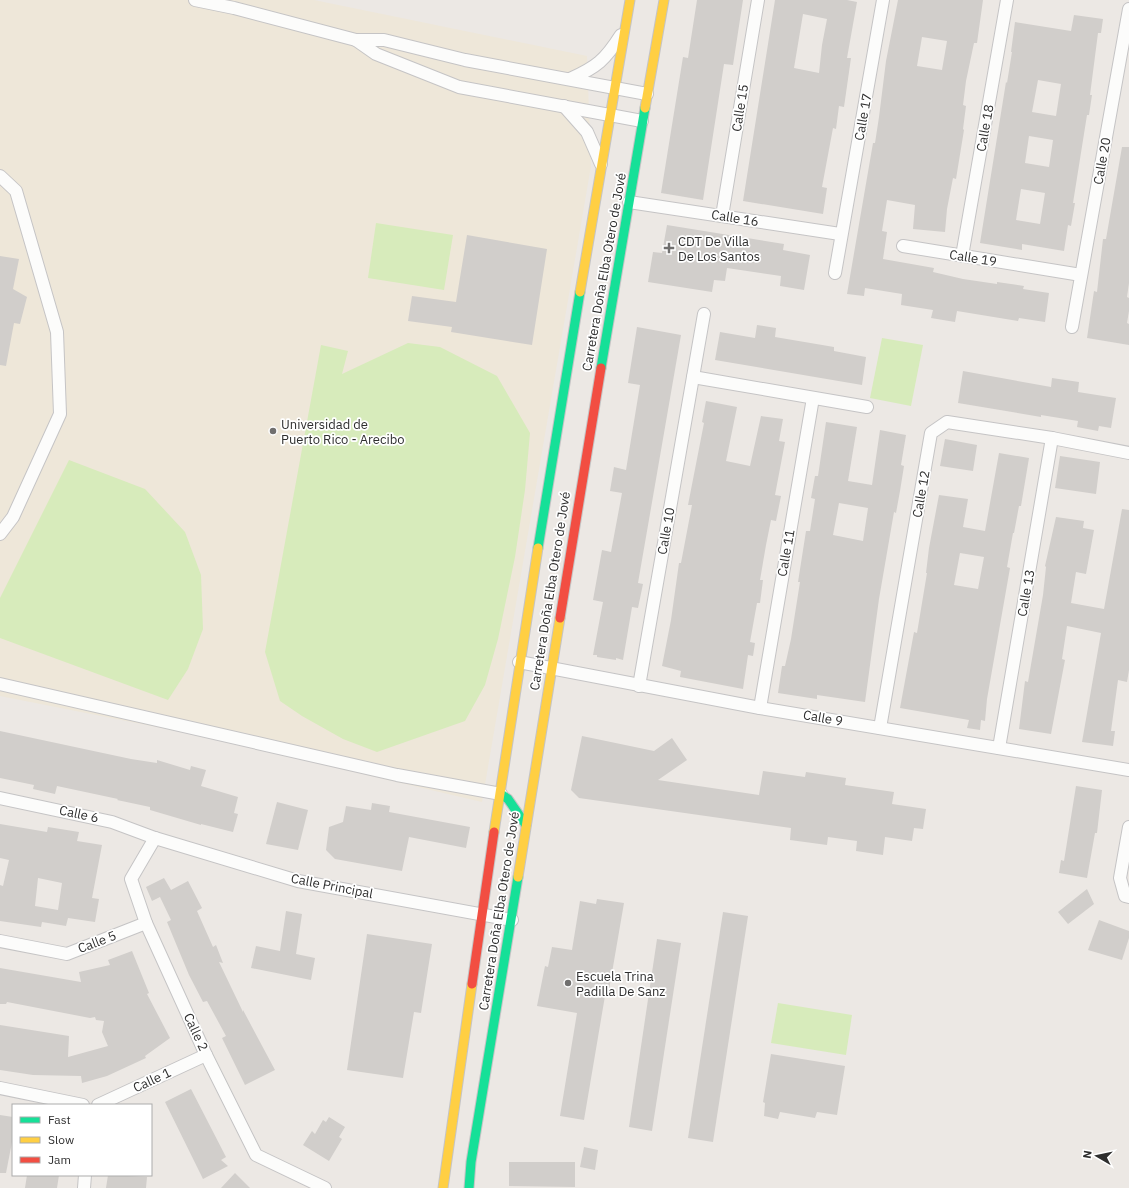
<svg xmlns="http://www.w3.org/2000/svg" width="1129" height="1188" font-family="'IBM Plex Sans',sans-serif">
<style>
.education{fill:#eee7d9}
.pitch{fill:#d7ebbb}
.building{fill:#d1cecb;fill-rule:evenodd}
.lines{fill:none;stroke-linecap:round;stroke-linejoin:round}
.street-casing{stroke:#c5c4c5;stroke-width:14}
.fast-casing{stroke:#c5c4c5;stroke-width:11}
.slow-casing{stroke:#c5c4c5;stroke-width:11}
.jam-casing{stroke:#c5c4c5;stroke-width:11}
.street{stroke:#fcfcfb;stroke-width:12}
.fast{stroke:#16e098;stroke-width:9}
.slow{stroke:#ffcf43;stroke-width:9}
.jam{stroke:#f24e42;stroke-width:9}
.poi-dot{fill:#706f6e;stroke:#fff;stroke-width:1.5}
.labels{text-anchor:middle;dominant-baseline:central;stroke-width:3.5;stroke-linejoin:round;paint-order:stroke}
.street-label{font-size:13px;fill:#2e2e2e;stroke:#fff}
.poi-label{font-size:13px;fill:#2e2e2e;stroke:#fff;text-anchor:start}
</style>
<rect width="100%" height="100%" fill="#ece8e4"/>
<path class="education" d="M0,0H314L587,56L591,166L482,802L192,734L0,696Z"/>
<g class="pitch">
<path d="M376,223L453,235L444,290L368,278Z"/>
<path d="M882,338L923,345L911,406L870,398Z"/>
<path d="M408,343L440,347L497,376L530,433L525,490L515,557L498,639L485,685L465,721L377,752L343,739L302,716L280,701L265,652L321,345L348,351L342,374Z"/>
<path d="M69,460L145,489L185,532L201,575L203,629L188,669L168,700L0,638V598Z"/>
<path d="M778,1003L852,1015L846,1055L771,1043Z"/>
</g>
<g class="building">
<path d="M697,0H743L733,65L724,64L703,200L661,193L683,57L688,58Z"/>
<path d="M775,0H847L857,2L847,58H851L844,107L839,106L836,129L833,128L822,187L827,188L823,214L743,201ZM803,14L827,19L822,45L819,73L794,68Z"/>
<path d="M898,0H983L977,43H974L966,81L963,105L966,106L963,129L964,130L956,179L953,178L947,209L945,232L913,229L915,205L887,200L882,231L887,232L883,259L934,268L933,272L963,279L997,284V282L1024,286L1023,289L1049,293L1045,322L1019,318L1018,321L957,311L955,322L931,318L933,310L901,305L902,294L865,288L864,296L847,294L873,143H875L879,117L886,61ZM922,37L947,41L942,70L917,66Z"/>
<path d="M1074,15L1103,19L1101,33H1098L1090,95H1092L1089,115H1087L1073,203H1075L1071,226L1068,225L1064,251L1022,244V250L980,243L1006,82L1007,83L1012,52H1011L1015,22L1071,31ZM1038,80L1061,84L1056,116L1032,112ZM1029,136L1053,140L1049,167L1025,163ZM1021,189L1045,193L1040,224L1016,220Z"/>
<path d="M1122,147H1129V283L1127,297L1129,298V311L1127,323L1129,324V345L1087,338L1094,291L1097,292L1103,239H1106Z"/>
<path d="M667,225L784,244L783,250L810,255L804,290L780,286L781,276L727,268L725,281L714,280L712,292L648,282L653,252L662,253Z"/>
<path d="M467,235L547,249L532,345L451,332L452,327L408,321L412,296L456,302Z"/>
<path d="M0,256L19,259L13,289L27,297L20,324L14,323L6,366L0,365Z"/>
<path d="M757,325L776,328L775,337L834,347V351L866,357L862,385L715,360L720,332L755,338Z"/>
<path d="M637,327L681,335L638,583L643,584L638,608L632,607L623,660L616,658V660L597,657V655H593L603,602L593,600L602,550L611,552L622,493L610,491L614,467L626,470L640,385L628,383Z"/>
<path d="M963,371L1051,387L1052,378L1079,382L1078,392L1116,398L1111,428L1099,426L1098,431L1077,427L1078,421L1041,415V417L958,403Z"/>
<path d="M706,401L737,407L726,461L750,466L761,416L783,419L779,441L785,442L775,495L781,496L776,521L771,520L766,545L760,580H763L760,603H757L750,642L755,643L753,656L748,655L743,689L680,677L681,671L662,666L671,620L679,563H681L692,505H688L704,423L702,422Z"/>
<path d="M826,422L857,427L848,481L872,485L880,430L906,435L901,465L904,466L900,491L896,513L894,512L879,599L865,702L817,695V699L778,693L782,666H785L791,639L800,582H798L806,531H810L815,499L811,498L815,476H818ZM839,503L868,508L863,541L833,535Z"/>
<path d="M945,439L977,445L973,471L940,466Z"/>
<path d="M999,453L1029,458L1021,506H1019L1014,533H1013L1007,567L1010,568L987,699L985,721L981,720L980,730L967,728L969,720L900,708L914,632L917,633L927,573H926L929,548L939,495L968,499L963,527L985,531ZM960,553L984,557L978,589L954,585Z"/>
<path d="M1060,456L1100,462L1096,494L1055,488Z"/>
<path d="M1122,509L1129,510V670L1127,682L1118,680L1111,731H1115L1113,746L1082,742L1101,633L1067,626L1062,659L1065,660L1051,734L1019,729L1025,681L1028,682L1043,595L1046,567L1045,566L1056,517L1084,521L1083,528L1094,530L1086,574L1076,572L1071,603L1104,609Z"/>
<path d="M0,731L131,759L157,763V760L190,770L191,766L206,770L201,786L238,797L234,813L238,814L233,832L201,824V825L150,810V807L117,800L118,799L57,786L55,794L33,789L34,785L0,778Z"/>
<path d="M582,736L654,751L672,738L687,760L658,780L759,795L763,771L805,777L806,772L846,778L845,785L894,792L892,804L926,809L923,829L914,828L912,841L885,837L883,855L856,851L857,841L828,837L827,845L790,840L791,828L579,798L571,790Z"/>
<path d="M1076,786L1102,790L1097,833H1095L1087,878L1059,873L1061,860L1064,861Z"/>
<path d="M277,802L308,810L298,850L266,844Z"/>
<path d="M372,803L390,806L389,812L470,827L466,848L409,837L402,871L335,859L326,850L329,827L343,822L346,806L371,810Z"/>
<path d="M0,824L47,832L48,827L79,832L77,841L102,845L92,898L99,899L95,922L68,918L66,926L42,922L41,927L0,921V885L3,886L9,860L0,858ZM38,878L62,883L58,910L35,906Z"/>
<path d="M164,878L171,890L188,881L202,908L197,911L213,947L216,945L223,963L219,962L243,1012V1010L275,1070L245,1085L222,1038L226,1036L207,1001L203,1002L189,975L167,922L171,920L160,897L152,901L146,887Z"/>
<path d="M1087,889L1094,904L1068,924L1058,912Z"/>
<path d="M597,899L624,903L609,990H606L584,1120L560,1116L577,1013L537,1006L545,966L548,967L552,947L572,950L580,901L596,904Z"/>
<path d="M286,911L302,914L296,954L315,958L311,980L251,968L256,946L280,951Z"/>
<path d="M723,912L748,916L713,1142L688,1138Z"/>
<path d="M1099,920L1129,931V938L1122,960L1088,950Z"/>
<path d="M367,934L432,944L421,1013L414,1012L403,1078L347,1070Z"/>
<path d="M657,939L681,943L652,1131L629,1127Z"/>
<path d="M132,951L149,993L147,994L170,1038L145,1056L146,1058L107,1076L82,1083L81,1076L33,1075L0,1070V1025L69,1036L68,1057L108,1046L102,1032L104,1021L96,1020L95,1017L90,1018L7,1002L6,1004H0V968L81,982L79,972L110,965L108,960Z"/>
<path d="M771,1054L845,1066L837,1115L817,1112L815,1118L780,1112L778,1119L764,1116L765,1103L763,1102Z"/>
<path d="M191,1089L226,1157L221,1160L228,1166L203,1179L165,1102Z"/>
<path d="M0,1115L13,1117V1137L6,1173H0Z"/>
<path d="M329,1117L345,1127L339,1137L342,1139L329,1161L303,1145L312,1131L315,1134L323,1120L326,1122Z"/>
<path d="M584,1147L598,1150L595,1170L580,1167Z"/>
<path d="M509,1162H575V1187L509,1186Z"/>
<path d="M235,1173L250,1188H221Z"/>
<path d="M27,1175H59L57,1188H25Z"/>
<path d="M108,1175L147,1177L146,1188H106Z"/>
</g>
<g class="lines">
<g class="street-casing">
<g id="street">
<path d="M195,0L234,8L356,40H384L465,60L647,94"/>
<path d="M356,40L376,54L459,87L642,121"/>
<path d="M570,79C597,67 605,60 621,35"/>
<path d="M564,106L587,132L601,164"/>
<path d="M0,176L16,191L57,332L60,414L13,517L0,534"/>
<path d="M629,202L840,234"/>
<path d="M722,216L758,0"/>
<path d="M903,246L1081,275"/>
<path d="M962,256L1007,0"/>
<path d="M835,273L883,0"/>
<path d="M1072,327L1129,9"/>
<path d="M693,377L867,407"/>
<path d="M519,662L760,708L1129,770"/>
<path d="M0,684L397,775L501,794"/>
<path d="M639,686L704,314"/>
<path d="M760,708L813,398"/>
<path d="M880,728L931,433L947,422L1052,438L1129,453"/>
<path d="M999,748L1052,438"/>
<path d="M0,798L112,822L155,838L298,881L512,920"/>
<path d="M1129,827L1120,878L1125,896L1129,897"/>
<path d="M155,838L131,879L146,923L206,1055L256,1155L325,1188"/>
<path d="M0,941L67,954L146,923"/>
<path d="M0,1088L83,1105"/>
<path d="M98,1105L206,1055"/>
<path d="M84,1188L85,1175"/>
</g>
</g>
<g class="fast-casing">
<g id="fast">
<path d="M601,368L645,108"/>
<path d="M538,548L580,292"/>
<path d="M501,794L508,799L526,825"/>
<path d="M469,1188L471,1162L518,877"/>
</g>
</g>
<g class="slow-casing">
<g id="slow">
<path d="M645,108L664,0"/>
<path d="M580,292L630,0"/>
<path d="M494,832L538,548"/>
<path d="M518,877L560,618"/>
<path d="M443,1188L472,984"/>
</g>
</g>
<g class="jam-casing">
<g id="jam">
<path d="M560,618L601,368"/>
<path d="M472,984L494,832"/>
</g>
</g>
<use href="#street" class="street"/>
<use href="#fast" class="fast"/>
<use href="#slow" class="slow"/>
<use href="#jam" class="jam"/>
</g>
<g class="poi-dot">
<path d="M667 242h4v4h4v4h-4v4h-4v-4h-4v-4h4z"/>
<circle cx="273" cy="431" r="4"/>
<circle cx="568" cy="983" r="4"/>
</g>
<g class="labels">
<g class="street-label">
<text transform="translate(740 108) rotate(-81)">Calle 15</text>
<text transform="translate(863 117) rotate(-80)">Calle 17</text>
<text transform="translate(985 128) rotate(-80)">Calle 18</text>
<text transform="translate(1102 161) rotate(-80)">Calle 20</text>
<text transform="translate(735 218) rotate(9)">Calle 16</text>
<text transform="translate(973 258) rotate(9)">Calle 19</text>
<text transform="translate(604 272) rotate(-80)">Carretera Doña Elba Otero de Jové</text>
<text transform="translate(921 494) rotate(-80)">Calle 12</text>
<text transform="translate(666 531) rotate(-80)">Calle 10</text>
<text transform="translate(786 553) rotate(-80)">Calle 11</text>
<text transform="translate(550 591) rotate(-81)">Carretera Doña Elba Otero de Jové</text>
<text transform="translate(1026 593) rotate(-80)">Calle 13</text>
<text transform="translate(823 718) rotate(10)">Calle 9</text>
<text transform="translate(79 814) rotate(12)">Calle 6</text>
<text transform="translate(332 886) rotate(11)">Calle Principal</text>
<text transform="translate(499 911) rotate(-81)">Carretera Doña Elba Otero de Jové</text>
<text transform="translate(97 942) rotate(-21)">Calle 5</text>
<text transform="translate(196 1032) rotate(65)">Calle 2</text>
<text transform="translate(152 1080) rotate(-25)">Calle 1</text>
</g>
<g class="poi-label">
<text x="678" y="241">CDT De Villa<tspan x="678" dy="15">De Los Santos</tspan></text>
<text x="281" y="424">Universidad de<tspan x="281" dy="15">Puerto Rico - Arecibo</tspan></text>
<text x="576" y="976">Escuela Trina<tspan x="576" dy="15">Padilla De Sanz</tspan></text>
</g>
</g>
<rect x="12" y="1104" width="140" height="72" fill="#ffffff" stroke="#ababab"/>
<rect x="20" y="1117" width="20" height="6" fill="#16e098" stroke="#ababab"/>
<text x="48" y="1124" font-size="12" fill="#2e2e2e">Fast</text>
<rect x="20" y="1137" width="20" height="6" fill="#ffcf43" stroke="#ababab"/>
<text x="48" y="1144" font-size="12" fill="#2e2e2e">Slow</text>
<rect x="20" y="1157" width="20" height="6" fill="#f24e42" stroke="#ababab"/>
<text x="48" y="1164" font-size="12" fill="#2e2e2e">Jam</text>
<g transform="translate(1097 1156) rotate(279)" stroke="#ffffff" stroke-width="3" paint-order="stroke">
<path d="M0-3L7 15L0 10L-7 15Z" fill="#2e2e2e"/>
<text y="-6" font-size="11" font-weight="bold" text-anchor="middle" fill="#2e2e2e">N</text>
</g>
</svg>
